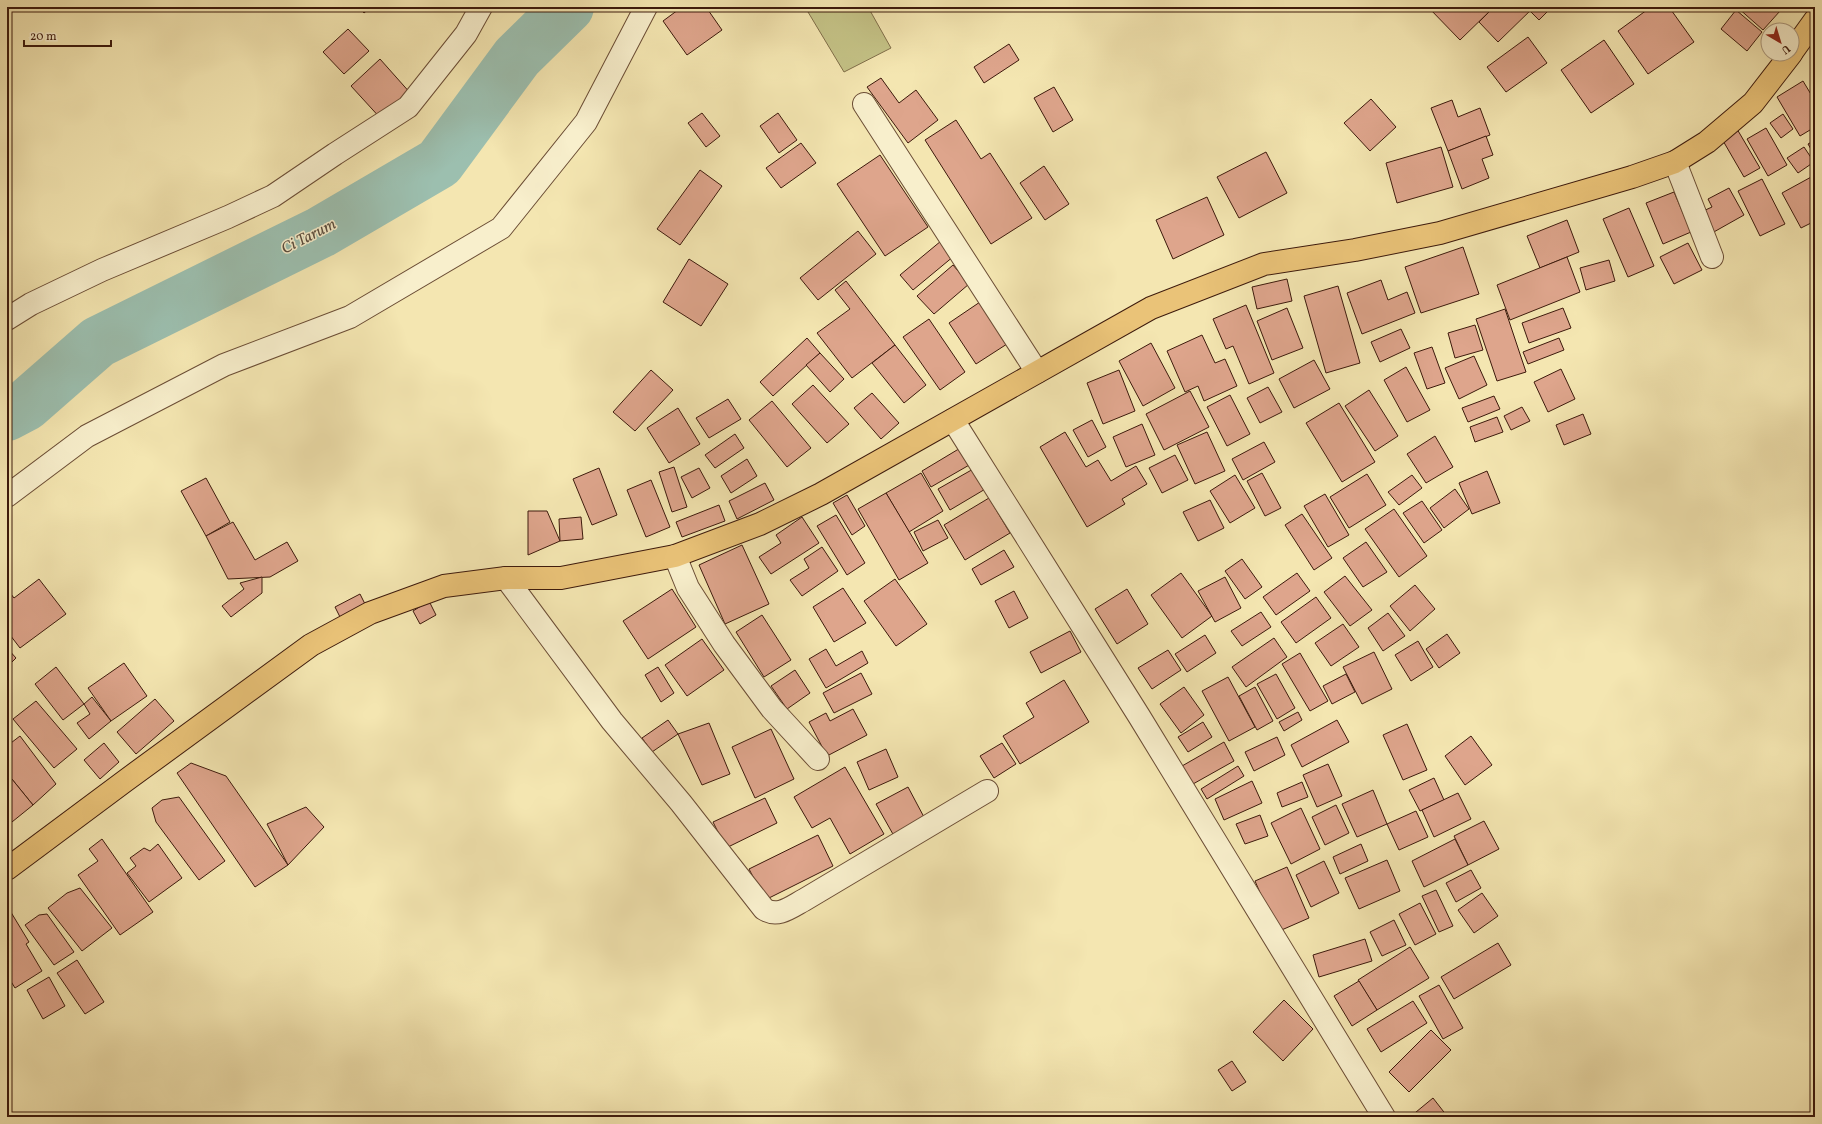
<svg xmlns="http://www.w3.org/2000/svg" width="1822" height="1124" font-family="Vollkorn,serif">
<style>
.green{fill:#c4c286;stroke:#806e49}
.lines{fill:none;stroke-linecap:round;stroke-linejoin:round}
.river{stroke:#9cbfaf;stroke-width:52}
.building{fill:#dea58c;stroke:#3d1a0c}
.minor-casing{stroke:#6b4d35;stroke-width:24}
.primary-casing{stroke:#3d1a0c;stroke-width:24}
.minor{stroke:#f8efcc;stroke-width:22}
.primary{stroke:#eac378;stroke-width:22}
.labels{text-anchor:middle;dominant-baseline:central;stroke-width:3;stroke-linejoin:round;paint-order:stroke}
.water-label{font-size:16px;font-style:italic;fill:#5a4c3d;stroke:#f8efcc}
</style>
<rect width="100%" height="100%" fill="#f4e6b1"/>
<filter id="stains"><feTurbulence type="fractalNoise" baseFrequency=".005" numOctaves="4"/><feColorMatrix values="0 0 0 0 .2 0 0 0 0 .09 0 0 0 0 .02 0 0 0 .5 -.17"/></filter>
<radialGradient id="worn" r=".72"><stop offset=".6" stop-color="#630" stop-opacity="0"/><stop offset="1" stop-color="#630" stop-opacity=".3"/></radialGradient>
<path class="green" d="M805,7H868L891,48L844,72Z"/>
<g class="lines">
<path class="river" d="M7,415L26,405L98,342L321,232L439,163L517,57L568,7"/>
</g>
<g class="building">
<path d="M359,7H371L364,13Z"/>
<path d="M682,7H706L722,30L687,55L663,21Z"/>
<path d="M1428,7H1494L1460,40Z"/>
<path d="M1494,7H1534L1498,42L1479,22Z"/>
<path d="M1534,7H1552L1539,20L1530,11Z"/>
<path d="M1651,7H1669L1694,42L1648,74L1618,31Z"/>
<path d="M1737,7H1775L1780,11L1763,30Z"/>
<path d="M1736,10L1762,32L1747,51L1721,29Z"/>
<path d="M348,29L369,51L344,74L323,52Z"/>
<path d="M1528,37L1547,63L1506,92L1487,67Z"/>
<path d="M1604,40L1634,84L1591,113L1561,70Z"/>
<path d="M1009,44L1019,60L984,83L974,67Z"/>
<path d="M380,59L412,95L383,121L351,86Z"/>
<path d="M881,78L899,103L916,90L938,120L908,143L867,87Z"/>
<path d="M1803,81L1815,101V127L1800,136L1777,97Z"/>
<path d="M1054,87L1073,120L1053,132L1034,98Z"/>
<path d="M1371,99L1396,127L1370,151L1344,123Z"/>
<path d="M1452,100L1458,117L1480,108L1490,135L1448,151L1431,108Z"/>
<path d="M702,113L720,136L706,147L688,123Z"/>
<path d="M778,113L797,140L779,153L760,126Z"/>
<path d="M1783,114L1793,129L1781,138L1770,123Z"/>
<path d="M956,120L981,159L990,153L1032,218L991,244L925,140Z"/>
<path d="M1766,128L1787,165L1768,176L1747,139Z"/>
<path d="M1737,129L1760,168L1744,177L1722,139Z"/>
<path d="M1486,136L1493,155L1482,159L1489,178L1462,189L1448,151Z"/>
<path d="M1815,140V156L1808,144Z"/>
<path d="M801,143L816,163L781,188L766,168Z"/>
<path d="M1441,147L1453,187L1397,203L1386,163Z"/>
<path d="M1804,147L1814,162L1798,173L1787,158Z"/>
<path d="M1266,152L1287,193L1239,218L1217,177Z"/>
<path d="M880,155L928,227L885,256L837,184Z"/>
<path d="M1044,166L1069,204L1045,220L1020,183Z"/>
<path d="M700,170L722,186L680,245L657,229Z"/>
<path d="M1813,176L1815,180V221L1801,228L1782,193Z"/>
<path d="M1762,179L1785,224L1760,236L1738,191Z"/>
<path d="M1729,188L1744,215L1712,233L1701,212L1712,207L1708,199Z"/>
<path d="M1674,192L1691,232L1663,244L1646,203Z"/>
<path d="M1207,197L1224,235L1173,259L1156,220Z"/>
<path d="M1629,208L1654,266L1628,277L1603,219Z"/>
<path d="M1567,220L1579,252L1540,268L1527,236Z"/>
<path d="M858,231L876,254L818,300L800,278Z"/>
<path d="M941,241L954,256L913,290L900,275Z"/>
<path d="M1688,243L1702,270L1674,284L1660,257Z"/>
<path d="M1463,247L1479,294L1421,313L1405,267Z"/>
<path d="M1567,257L1580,292L1510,320L1497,285Z"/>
<path d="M689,259L728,284L701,326L663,302Z"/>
<path d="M1609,260L1615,281L1586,290L1580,268Z"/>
<path d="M953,265L969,284L934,314L917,296Z"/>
<path d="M1287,279L1292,301L1257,309L1252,287Z"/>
<path d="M1381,280L1388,300L1407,292L1415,313L1362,334L1347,293Z"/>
<path d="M846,281L895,345L852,378L817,333L850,309L835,290Z"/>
<path d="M1338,286L1360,363L1326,373L1304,296Z"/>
<path d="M980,302L1007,344L976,364L949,323Z"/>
<path d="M1246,305L1274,373L1249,384L1233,346L1226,349L1213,319Z"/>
<path d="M1287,308L1303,348L1272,360L1257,321Z"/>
<path d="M1563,308L1571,328L1529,343L1522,323Z"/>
<path d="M1505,309L1526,372L1497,381L1476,319Z"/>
<path d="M929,319L965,372L940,390L903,337Z"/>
<path d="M1475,325L1483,350L1455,358L1448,333Z"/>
<path d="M1401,329L1410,348L1380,362L1371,342Z"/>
<path d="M1202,335L1215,363L1225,359L1237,386L1204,401L1198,386L1185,392L1167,351Z"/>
<path d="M807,338L820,353L773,396L760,382Z"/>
<path d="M1559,338L1564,350L1528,364L1523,352Z"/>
<path d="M1151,343L1175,388L1143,406L1119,361Z"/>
<path d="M895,345L926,385L904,403L872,363Z"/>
<path d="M1432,347L1445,383L1427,389L1414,353Z"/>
<path d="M820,353L844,379L830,392L806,365Z"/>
<path d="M1474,356L1487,385L1459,399L1445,368Z"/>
<path d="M1314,360L1330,389L1294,408L1279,379Z"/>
<path d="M1406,367L1430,410L1407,422L1384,380Z"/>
<path d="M1561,369L1575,399L1548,412L1534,382Z"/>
<path d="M651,370L673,390L635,431L613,412Z"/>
<path d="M1119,370L1135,411L1103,424L1087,383Z"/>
<path d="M813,385L849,424L827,443L792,404Z"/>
<path d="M1268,387L1282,412L1260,423L1247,398Z"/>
<path d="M1369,390L1398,436L1375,451L1345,406Z"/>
<path d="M1190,391L1209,427L1164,450L1146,414Z"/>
<path d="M872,393L899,423L881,439L854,408Z"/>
<path d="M1230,395L1250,434L1227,446L1207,407Z"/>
<path d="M1494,396L1500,409L1468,422L1462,408Z"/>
<path d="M728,399L741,419L709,438L696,418Z"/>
<path d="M772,401L811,448L787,467L749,420Z"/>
<path d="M1339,403L1375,462L1342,482L1306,423Z"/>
<path d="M1522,407L1530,421L1511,430L1504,416Z"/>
<path d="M678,408L700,444L669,463L647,428Z"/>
<path d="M1583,414L1591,434L1564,445L1556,425Z"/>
<path d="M1497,417L1503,432L1475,442L1470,427Z"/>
<path d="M1092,420L1106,447L1088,457L1073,430Z"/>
<path d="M1142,424L1155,455L1126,467L1113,437Z"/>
<path d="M1065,432L1086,467L1098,460L1111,481L1136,466L1147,484L1122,499L1125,504L1087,527L1040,447Z"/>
<path d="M1207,432L1225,471L1195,484L1177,445Z"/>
<path d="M735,434L744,448L715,468L705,455Z"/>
<path d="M1435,436L1453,467L1426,483L1407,454Z"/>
<path d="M1264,442L1275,462L1243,480L1232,459Z"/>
<path d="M962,447L971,464L931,487L922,471Z"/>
<path d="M1175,455L1188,480L1162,493L1149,468Z"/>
<path d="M747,459L757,476L731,493L721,476Z"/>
<path d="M674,467L687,507L672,512L659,472Z"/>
<path d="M599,468L617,515L592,525L573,479Z"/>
<path d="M699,468L710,488L692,498L681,477Z"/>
<path d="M975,468L987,488L950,510L938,489Z"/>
<path d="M1487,471L1500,503L1472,514L1459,483Z"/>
<path d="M921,473L943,511L909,532L886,493Z"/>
<path d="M1262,473L1281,508L1265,516L1247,481Z"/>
<path d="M1367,474L1386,505L1349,528L1330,497Z"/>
<path d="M1235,475L1255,508L1230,523L1210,491Z"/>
<path d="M1412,475L1422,488L1399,505L1388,492Z"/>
<path d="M206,478L230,522L206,536L181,491Z"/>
<path d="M651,480L670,527L646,537L627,490Z"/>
<path d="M765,483L774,500L737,519L729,501Z"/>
<path d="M1455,489L1469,509L1444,528L1430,508Z"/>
<path d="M886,493L928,563L899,580L858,509Z"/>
<path d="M1325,494L1349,535L1328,547L1304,506Z"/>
<path d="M847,495L865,526L852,535L833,503Z"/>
<path d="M989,498L1010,533L965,560L944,525Z"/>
<path d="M1210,500L1224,528L1198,541L1183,512Z"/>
<path d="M1422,501L1442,530L1424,543L1403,513Z"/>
<path d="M719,505L725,521L682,537L676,522Z"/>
<path d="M1394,509L1427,556L1399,577L1365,529Z"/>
<path d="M528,511H547L560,541L528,555Z"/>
<path d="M1302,514L1332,558L1314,570L1285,525Z"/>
<path d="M836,515L865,563L847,575L817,526Z"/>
<path d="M581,517L583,539L560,541L559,519Z"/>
<path d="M802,517L819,543L771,574L759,557L781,543L776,535Z"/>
<path d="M938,520L948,538L923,551L914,532Z"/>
<path d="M233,522L255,560L287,542L298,561L270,577L228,579L206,536Z"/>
<path d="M1366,542L1387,572L1363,587L1343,558Z"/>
<path d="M742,545L769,604L725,624L699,565Z"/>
<path d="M822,547L838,571L802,596L790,580L809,568L804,559Z"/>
<path d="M1004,550L1014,567L981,585L972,569Z"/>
<path d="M1242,559L1262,587L1245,599L1225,571Z"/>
<path d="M1181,573L1212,616L1182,638L1151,595Z"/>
<path d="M1297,573L1310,591L1276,615L1263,597Z"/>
<path d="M1345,576L1372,610L1350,626L1324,592Z"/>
<path d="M262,577V593L231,617L222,606L244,589L240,583Z"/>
<path d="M1225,577L1241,608L1215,622L1198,591Z"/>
<path d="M39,579L66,614L20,648L7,631V589L14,598Z"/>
<path d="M895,579L927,624L896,646L864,601Z"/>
<path d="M1415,585L1435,609L1410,631L1390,606Z"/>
<path d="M843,588L866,623L834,642L813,607Z"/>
<path d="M672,589L696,627L648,659L623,621Z"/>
<path d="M1127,589L1148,624L1117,644L1095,609Z"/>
<path d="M1014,591L1028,618L1009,628L995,601Z"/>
<path d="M360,594L366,606L341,619L335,607Z"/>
<path d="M1316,597L1331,618L1296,643L1281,622Z"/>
<path d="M429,601L436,615L420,624L413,611Z"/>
<path d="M1261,612L1271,627L1242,646L1231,631Z"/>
<path d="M1388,613L1405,636L1383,651L1368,628Z"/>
<path d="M762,615L791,660L764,677L736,632Z"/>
<path d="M1343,624L1359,647L1331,666L1315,643Z"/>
<path d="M1070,631L1081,652L1041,673L1030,652Z"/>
<path d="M1447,634L1460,653L1439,668L1426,649Z"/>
<path d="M1205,635L1216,653L1187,672L1175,654Z"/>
<path d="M1274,638L1287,657L1246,687L1232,667Z"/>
<path d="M702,639L724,670L687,696L665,665Z"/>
<path d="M1418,641L1433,667L1411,681L1395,655Z"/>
<path d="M7,648L16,658L7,667Z"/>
<path d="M826,649L836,666L862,651L868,663L826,688L809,659Z"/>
<path d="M1168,650L1181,670L1152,689L1138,668Z"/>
<path d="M1374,652L1392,689L1362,704L1343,667Z"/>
<path d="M1300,653L1328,701L1310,711L1282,664Z"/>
<path d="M124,663L147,696L111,721L88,688Z"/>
<path d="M56,667L84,704L63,720L35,684Z"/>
<path d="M658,667L674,693L661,702L645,675Z"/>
<path d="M795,670L810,693L787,709L771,686Z"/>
<path d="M861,673L872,694L834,713L823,693Z"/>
<path d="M1276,674L1295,708L1277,719L1257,684Z"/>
<path d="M1346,674L1355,692L1332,704L1323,686Z"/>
<path d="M1228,677L1255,727L1229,741L1202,691Z"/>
<path d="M1064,680L1089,722L1020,764L1003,736L1034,717L1026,703Z"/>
<path d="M1184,687L1204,715L1181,733L1160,704Z"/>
<path d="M1255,687L1273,721L1257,730L1239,696Z"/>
<path d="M92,697L111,721L89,739L77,723L90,714L84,704Z"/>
<path d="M155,699L174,721L136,754L117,732Z"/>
<path d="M36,701L77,749L54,768L13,719Z"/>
<path d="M853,709L867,735L827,756L809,722L826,713L830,721Z"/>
<path d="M1298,712L1302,720L1284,731L1279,722Z"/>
<path d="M668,720L678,734L652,752L642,738Z"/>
<path d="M1337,720L1349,742L1302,767L1291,745Z"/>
<path d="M1203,722L1212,737L1188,752L1178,737Z"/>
<path d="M709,723L730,774L702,785L678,734Z"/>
<path d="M1407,724L1427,770L1403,780L1383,735Z"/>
<path d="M771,729L794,779L755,798L732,747Z"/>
<path d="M20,736L56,784L33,805L7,773V746Z"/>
<path d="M1471,736L1492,765L1465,785L1445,756Z"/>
<path d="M1277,737L1285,755L1254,771L1245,752Z"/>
<path d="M1224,742L1234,761L1193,784L1182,766Z"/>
<path d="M104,743L119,762L100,779L84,760Z"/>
<path d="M1002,743L1016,764L994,778L980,756Z"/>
<path d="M886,749L898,777L869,790L857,762Z"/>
<path d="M191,763L226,776L288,865L255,887L177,773Z"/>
<path d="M1328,764L1342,796L1317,807L1303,775Z"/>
<path d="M1238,766L1244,776L1207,799L1201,789Z"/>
<path d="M845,767L884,834L850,854L830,818L812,828L794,797Z"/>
<path d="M7,773L33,805L7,826Z"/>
<path d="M1434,778L1444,800L1420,811L1409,790Z"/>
<path d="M1252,781L1262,803L1224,820L1215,799Z"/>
<path d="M1302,782L1308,797L1282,807L1277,793Z"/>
<path d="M908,787L925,819L894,836L876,804Z"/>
<path d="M1373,790L1387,824L1357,837L1342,804Z"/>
<path d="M1458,793L1471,819L1434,837L1422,810Z"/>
<path d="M179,797L225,861L199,880L156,822L152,808L162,800Z"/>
<path d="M765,798L777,823L726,848L713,822Z"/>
<path d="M1336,805L1349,833L1325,845L1312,817Z"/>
<path d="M306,807L324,827L288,865L267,824Z"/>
<path d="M1301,808L1320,849L1291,864L1271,823Z"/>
<path d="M1416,811L1428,837L1399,850L1387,824Z"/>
<path d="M1260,815L1268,836L1245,844L1236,824Z"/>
<path d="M1484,821L1499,849L1468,865L1454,836Z"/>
<path d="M818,835L833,866L765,900L749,869Z"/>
<path d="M102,839L153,912L120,935L78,875L98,861L89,849Z"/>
<path d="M1455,839L1468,865L1424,887L1412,861Z"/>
<path d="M158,844L182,878L149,902L127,873L136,866L130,858L144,848L150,851Z"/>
<path d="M1361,844L1368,861L1340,874L1333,857Z"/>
<path d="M1387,860L1400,891L1359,909L1345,878Z"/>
<path d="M1324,861L1339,893L1311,907L1296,875Z"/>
<path d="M1287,867L1309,918L1277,932L1255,881Z"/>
<path d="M1471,870L1481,888L1456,902L1446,883Z"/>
<path d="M80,888L112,928L82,951L48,908L67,893Z"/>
<path d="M1436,890L1453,926L1439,932L1422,896Z"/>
<path d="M1482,893L1498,916L1474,933L1458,910Z"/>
<path d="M1420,903L1436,934L1415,945L1399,914Z"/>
<path d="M9,909L29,942L26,944L42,971L15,988L7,975V910Z"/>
<path d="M47,914L74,952L54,965L25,925L39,915Z"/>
<path d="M1394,920L1406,945L1382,956L1370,932Z"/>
<path d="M1365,939L1372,961L1319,977L1313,955Z"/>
<path d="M1498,943L1511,965L1454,999L1441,977Z"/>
<path d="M1410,947L1429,978L1377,1010L1358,980Z"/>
<path d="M77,960L104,1002L85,1014L57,973Z"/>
<path d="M49,977L65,1006L43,1019L27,990Z"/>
<path d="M1359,981L1377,1010L1352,1026L1334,996Z"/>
<path d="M1439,985L1463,1028L1443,1039L1419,996Z"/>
<path d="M1284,1000L1313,1029L1283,1061L1253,1032Z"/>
<path d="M1413,1001L1427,1023L1381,1052L1367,1029Z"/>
<path d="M1431,1030L1451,1050L1409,1092L1389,1072Z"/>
<path d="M1232,1061L1246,1082L1232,1091L1218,1070Z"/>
<path d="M1433,1098L1447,1116L1410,1117Z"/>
</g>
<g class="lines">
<g class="minor-casing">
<g id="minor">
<path d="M864,104L1037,372"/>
<path d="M1675,162L1712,257"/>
<path d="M7,319L31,304L102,270L228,217L273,196L335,154L408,107L466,34L481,7"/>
<path d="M953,420L1139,716L1384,1117"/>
<path d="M7,496L87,436L224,365L350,317L501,228L586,122L646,7"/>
<path d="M675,556L688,588L724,644L772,709L818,759"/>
<path d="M506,578L612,721L681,803L764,909C778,918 791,907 804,900L987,791"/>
</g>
</g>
<g class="primary-casing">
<g id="primary">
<path d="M1792,52L1815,20"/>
<path d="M7,869L125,781L311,645L370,613L444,586L506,578H561L675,556L760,524L821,494L1151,308L1264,264L1355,250L1440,233L1632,177L1675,162L1707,142L1753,103L1791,54"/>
</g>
</g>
<use href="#minor" class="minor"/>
<use href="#primary" class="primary"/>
</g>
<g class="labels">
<g class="water-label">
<text transform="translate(309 237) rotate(-27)">Ci Tarum</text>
</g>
</g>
<rect width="1822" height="1124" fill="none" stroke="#f4e6b1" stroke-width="24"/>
<rect x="8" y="8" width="1806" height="1108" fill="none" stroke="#3d1a0c" stroke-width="2"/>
<rect x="12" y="12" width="1798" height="1100" fill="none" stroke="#3d1a0c"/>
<g transform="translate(1780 42) rotate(142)"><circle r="19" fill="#f8efcc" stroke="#ad9a7f"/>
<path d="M0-3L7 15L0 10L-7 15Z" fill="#8f2418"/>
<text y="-6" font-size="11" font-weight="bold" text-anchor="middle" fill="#3d1a0c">U</text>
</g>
<path d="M24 40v6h87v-6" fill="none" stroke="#3d1a0c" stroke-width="2"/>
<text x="30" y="40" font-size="12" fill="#3d1a0c" stroke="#f8efcc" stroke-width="3" paint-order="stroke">20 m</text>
<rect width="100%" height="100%" filter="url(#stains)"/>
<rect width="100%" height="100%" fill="url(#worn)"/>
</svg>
